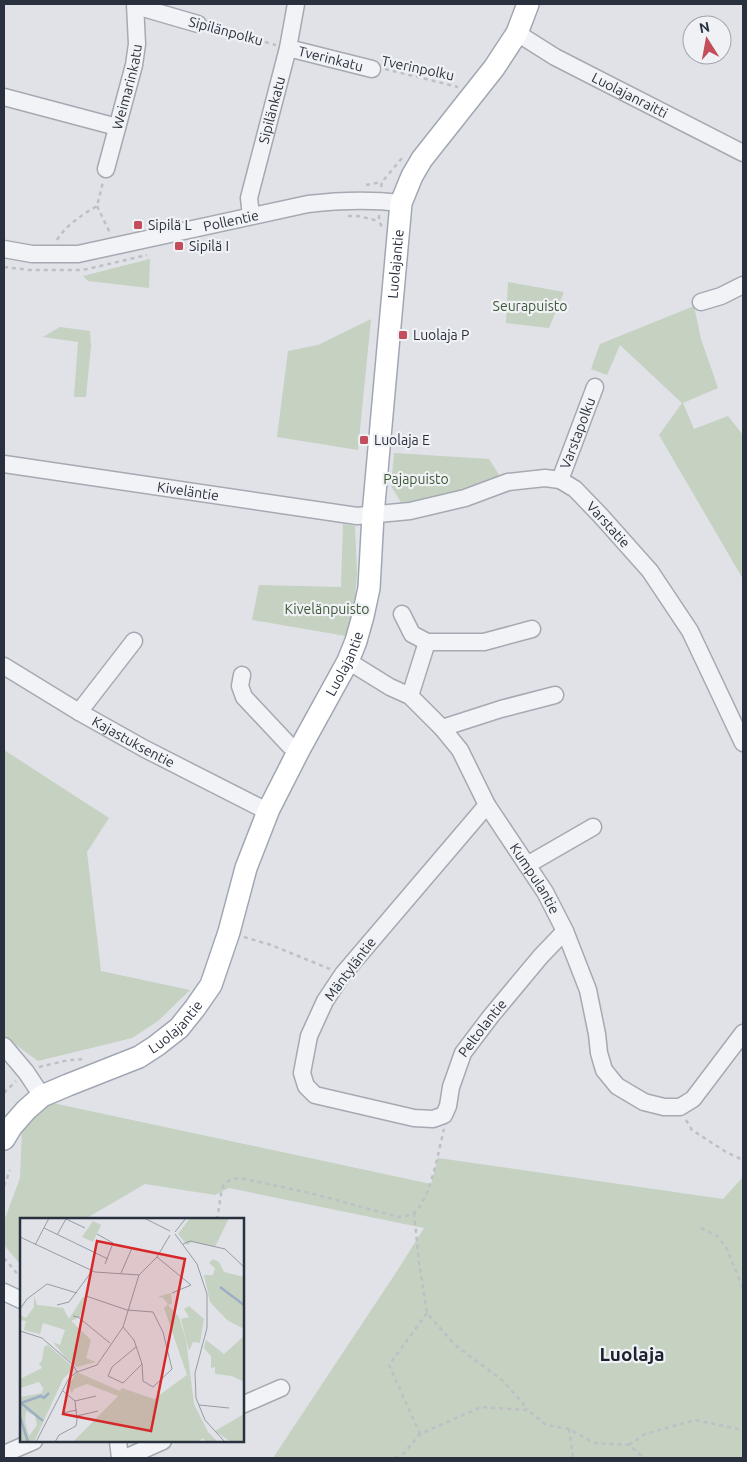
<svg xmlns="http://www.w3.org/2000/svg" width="747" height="1462" font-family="Ubuntu,sans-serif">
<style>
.green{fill:#c5d1c1}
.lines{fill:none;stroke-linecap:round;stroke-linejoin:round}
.minor-casing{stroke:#a5a9b2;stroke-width:19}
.major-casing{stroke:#a0a7b3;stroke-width:24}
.path{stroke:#bec0c6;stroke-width:2.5;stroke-dasharray:4 4;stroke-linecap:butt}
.minor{stroke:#f2f3f6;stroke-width:16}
.major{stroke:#fff;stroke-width:21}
.poi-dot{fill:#c44d5b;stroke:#eff1f5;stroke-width:2}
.labels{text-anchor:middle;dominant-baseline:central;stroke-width:4.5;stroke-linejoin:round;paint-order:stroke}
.street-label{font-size:14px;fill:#29303e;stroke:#eff1f5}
.poi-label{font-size:14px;fill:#29303e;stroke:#eff1f5;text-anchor:start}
.park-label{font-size:14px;fill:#3d5938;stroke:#eff1f5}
.district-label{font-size:19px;font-weight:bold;fill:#1c212f;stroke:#eff1f5}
.inset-river{fill:none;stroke:#9dafc5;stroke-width:2.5}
.inset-road{fill:none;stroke:#979ba4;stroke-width:1}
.view{fill:#d62828;fill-opacity:0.15;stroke:#d62828;stroke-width:2.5}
.inset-edge{fill:none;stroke:#29303e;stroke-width:2.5}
</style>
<rect width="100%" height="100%" fill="#e0e2e8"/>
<g class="green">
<path d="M150,259L149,288L88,281L83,276Z"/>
<path d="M508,282L564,292L549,328L506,323Z"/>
<path d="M694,306L701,339L718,388L683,403L694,429L728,416L743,435V579L659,435L682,403L620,345L607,375L591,369L600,344Z"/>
<path d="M371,319L358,450L277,437L288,351L318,345Z"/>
<path d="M60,327L90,331L91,346L86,397H74L78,342L43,337Z"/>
<path d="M394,453L489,459L501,478C470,488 434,504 402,504L391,486Z"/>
<path d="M343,524L355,526L357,574L354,609L346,636L252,620L259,585L341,587Z"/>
<path d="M4,750L109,818L87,852L101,971L190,990L158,1021L132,1038L38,1061L4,1036Z"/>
<path d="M48,1102L431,1184L438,1158L723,1199L743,1177V1458H273L399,1268L424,1228L229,1188L215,1195L145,1184L85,1219L21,1220V1265L4,1245V1221L20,1178L22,1129Z"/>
</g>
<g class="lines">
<g class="minor-casing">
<g id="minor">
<path d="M136,6L198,24"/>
<path id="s1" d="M517,33L555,57L743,153"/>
<path id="s2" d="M288,48L372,69"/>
<path d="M4,97L117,127"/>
<path id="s3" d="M106,169L134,65L137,44L135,4"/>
<path id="s4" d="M251,216L249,198L288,48L296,4"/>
<path id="s5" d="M4,249L32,254H78L308,204C341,200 368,199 401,203"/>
<path d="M701,302L721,296L743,285"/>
<path id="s6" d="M4,464L357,516L410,511L465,498L508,482L545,478L560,480L575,489L601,516L650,571L690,631L743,743"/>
<path id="s7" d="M560,480L595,387"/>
<path d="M402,614L412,634L427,642H484L532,629"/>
<path id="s8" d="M348,661L390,687L410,696L442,728L460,750L487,805L545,892L565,931L588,990L597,1034L599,1053L604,1070L617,1086L644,1102L664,1107H680L693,1099L743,1033"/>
<path id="s9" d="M4,666L79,712L145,749L259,807L269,809"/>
<path d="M242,675L240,686L244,697L290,746L299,750"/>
<path d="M410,696L427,642"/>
<path d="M79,712L134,641"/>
<path d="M442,728L501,709L555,695"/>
<path id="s10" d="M487,805L343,974L325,1001L309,1036L302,1073L306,1086L315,1095L414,1118L433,1119L444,1115L448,1106L451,1087L463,1053L491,1016L541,956L565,931"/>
<path d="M527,865L593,827"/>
<path d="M4,1046L26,1072L42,1096"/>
<path d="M4,1292L21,1300"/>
<path d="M242,1405L281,1388"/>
<path d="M118,1441L120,1458"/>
<path d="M4,1454L34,1441"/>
<path d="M125,1458L163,1441"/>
</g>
</g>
<g class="major-casing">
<g id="major">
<path id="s11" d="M4,1139L12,1126L26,1110L42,1096L68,1085L139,1057L156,1046L179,1028L195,1008L211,985L229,932L246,868L269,809L299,750L348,661L356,641L363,616L369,588L373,515L401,203L412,176L422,159L494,68L517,33L528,4"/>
</g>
</g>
<g class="path">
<path d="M211,27L276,45"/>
<path d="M385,69L458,87"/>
<path d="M366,185L382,182"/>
<path d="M381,187L382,182L402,158"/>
<path d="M97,206L110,233"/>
<path d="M379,215V221L382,227"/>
<path d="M348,216H358L379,221"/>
<path d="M132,226L149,223"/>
<path d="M57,240C67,224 82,215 97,206L103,182"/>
<path d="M4,267L30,270H83L147,255"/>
<path d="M244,937L271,945L330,969"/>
<path d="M39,1067L69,1060L85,1059"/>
<path d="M4,1093L16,1081"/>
<path d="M686,1120L692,1130L726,1152L743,1160"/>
<path d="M4,1186L10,1170"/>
<path d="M414,1213L419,1262L427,1313L455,1345L502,1380L528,1409"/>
<path d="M217,1220L222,1188C227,1180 231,1179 240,1178L310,1193L399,1217C404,1216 409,1216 414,1213C430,1201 439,1149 444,1129"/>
<path d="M701,1228L717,1236L726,1247L743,1288"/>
<path d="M4,1258L21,1278"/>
<path d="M569,1429L573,1458"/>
<path d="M420,1434L389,1365L427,1313"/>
<path d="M629,1445L645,1434L695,1420L743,1430"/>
<path d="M395,1458L404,1453L420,1434L481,1407L528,1410L546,1425L569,1429L594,1443L629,1445L644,1458"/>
</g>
<use href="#minor" class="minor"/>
<use href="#major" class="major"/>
</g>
<g class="poi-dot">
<rect x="133" y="220" width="10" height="10" rx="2.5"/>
<rect x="174" y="241" width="10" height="10" rx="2.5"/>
<rect x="398" y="330" width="10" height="10" rx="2.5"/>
<rect x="359" y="435" width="10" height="10" rx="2.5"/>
</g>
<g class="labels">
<g class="street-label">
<text transform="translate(226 31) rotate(15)">Sipilänpolku</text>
<text stroke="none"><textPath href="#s2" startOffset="44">Tverinkatu</textPath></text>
<text transform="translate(418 68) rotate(12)">Tverinpolku</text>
<text stroke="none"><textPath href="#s3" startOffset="85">Weimarinkatu</textPath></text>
<text stroke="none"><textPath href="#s1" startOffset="129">Luolajanraitti</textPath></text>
<text stroke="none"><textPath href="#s4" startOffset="109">Sipilänkatu</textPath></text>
<text stroke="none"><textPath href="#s5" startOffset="231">Pollentie</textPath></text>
<text stroke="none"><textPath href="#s11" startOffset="1020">Luolajantie</textPath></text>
<text stroke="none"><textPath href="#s7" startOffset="50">Varstapolku</textPath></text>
<text stroke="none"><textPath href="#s6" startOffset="186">Kiveläntie</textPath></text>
<text stroke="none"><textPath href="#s6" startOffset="631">Varstatie</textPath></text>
<text stroke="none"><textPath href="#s11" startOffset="615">Luolajantie</textPath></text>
<text stroke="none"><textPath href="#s9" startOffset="150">Kajastuksentie</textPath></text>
<text stroke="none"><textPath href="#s8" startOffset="294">Kumpulantie</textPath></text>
<text transform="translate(350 969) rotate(-53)">Mäntyläntie</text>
<text stroke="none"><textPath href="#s11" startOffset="210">Luolajantie</textPath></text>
<text stroke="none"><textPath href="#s10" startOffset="586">Peltolantie</textPath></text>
</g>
<g class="poi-label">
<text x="148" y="225">Sipilä L</text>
<text x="189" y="246">Sipilä I</text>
<text x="413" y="335">Luolaja P</text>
<text x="374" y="440">Luolaja E</text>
</g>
<g class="park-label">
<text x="530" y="306">Seurapuisto</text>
<text x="416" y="479">Pajapuisto</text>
<text x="327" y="609">Kivelänpuisto</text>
</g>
<g class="district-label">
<text x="632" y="1354">Luolaja</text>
</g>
</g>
<g transform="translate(20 1218)">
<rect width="224" height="224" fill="#e0e2e8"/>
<path d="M170,0H209L195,29L172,24L167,27L158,16ZM73,3L81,7L73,24L62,19ZM193,41L199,44L204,54L224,59V111L207,102L190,84L184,57H193L195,50L189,45ZM151,75L152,86L148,87L159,99L166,122L174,186L188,214L198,224H186L183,220L178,224H53L98,178L67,166L54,171L52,175L48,168L57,154L100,173L102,170L134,181L167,157L144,90L148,86L142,79L138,80L140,78ZM14,78L17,87L43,90L49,101L63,79L67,80L60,99L51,103L71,122L66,140L76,144L57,149L45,139L33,124L40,127L45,112L23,105L20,116L4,112L6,103L0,102V97L6,100L14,89ZM169,88L184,101L180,125L173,124L169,133L161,101L169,99L164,91ZM224,118V164L212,158L195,156V149L191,150V138L184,130L186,122L204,136ZM28,127L54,150L43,161L14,224H0V179L22,175L23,170L19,164L0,170V161L22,150L19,145L22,143L24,129ZM6,193L15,198L17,207L9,218L5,204ZM224,196V224H211L195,213Z" fill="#c5d1c1" fill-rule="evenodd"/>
<path class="inset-river" d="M200,69L224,87M1,185L21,178L24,180L29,175M1,185L23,203M0,199L8,224"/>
<path class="inset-road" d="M124,0L150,13M24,10L88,41M155,14L166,0M77,16L93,25L85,46M155,16L177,46L187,76V110L175,155L176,180L185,202L205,224M37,17L46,1L65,10M0,19L75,54L119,57M163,26L170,23L205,31L224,49M15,27L29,0M137,39L171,67L152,75M101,55L112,30M66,78L107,92L133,94L143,114L152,151L133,169L123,163L122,146L114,122L103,109M37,87L49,84L72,53M0,91L7,81L27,66L57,75M53,98L58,99L90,125M0,113L22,120L53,147L57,154M116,129L92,149L88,158L103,165L122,146M55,183L76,178M179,187L209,190M42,195L57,192M57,198L78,193M16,224L49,160L57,154L77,147L103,109L119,57L137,39L150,17M35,224L39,217L56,208L57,202L55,183L43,173"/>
<path class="view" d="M77,23L165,41L131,213L43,196Z"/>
<rect width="224" height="224" class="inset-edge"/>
</g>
<rect width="747" height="1462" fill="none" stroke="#29303e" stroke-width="10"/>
<g transform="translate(707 40) rotate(349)"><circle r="24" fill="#eff1f5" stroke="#a0a4ac"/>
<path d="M0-4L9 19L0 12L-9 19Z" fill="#c44d5b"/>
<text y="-8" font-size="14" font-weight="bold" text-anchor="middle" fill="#29303e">N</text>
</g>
</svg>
